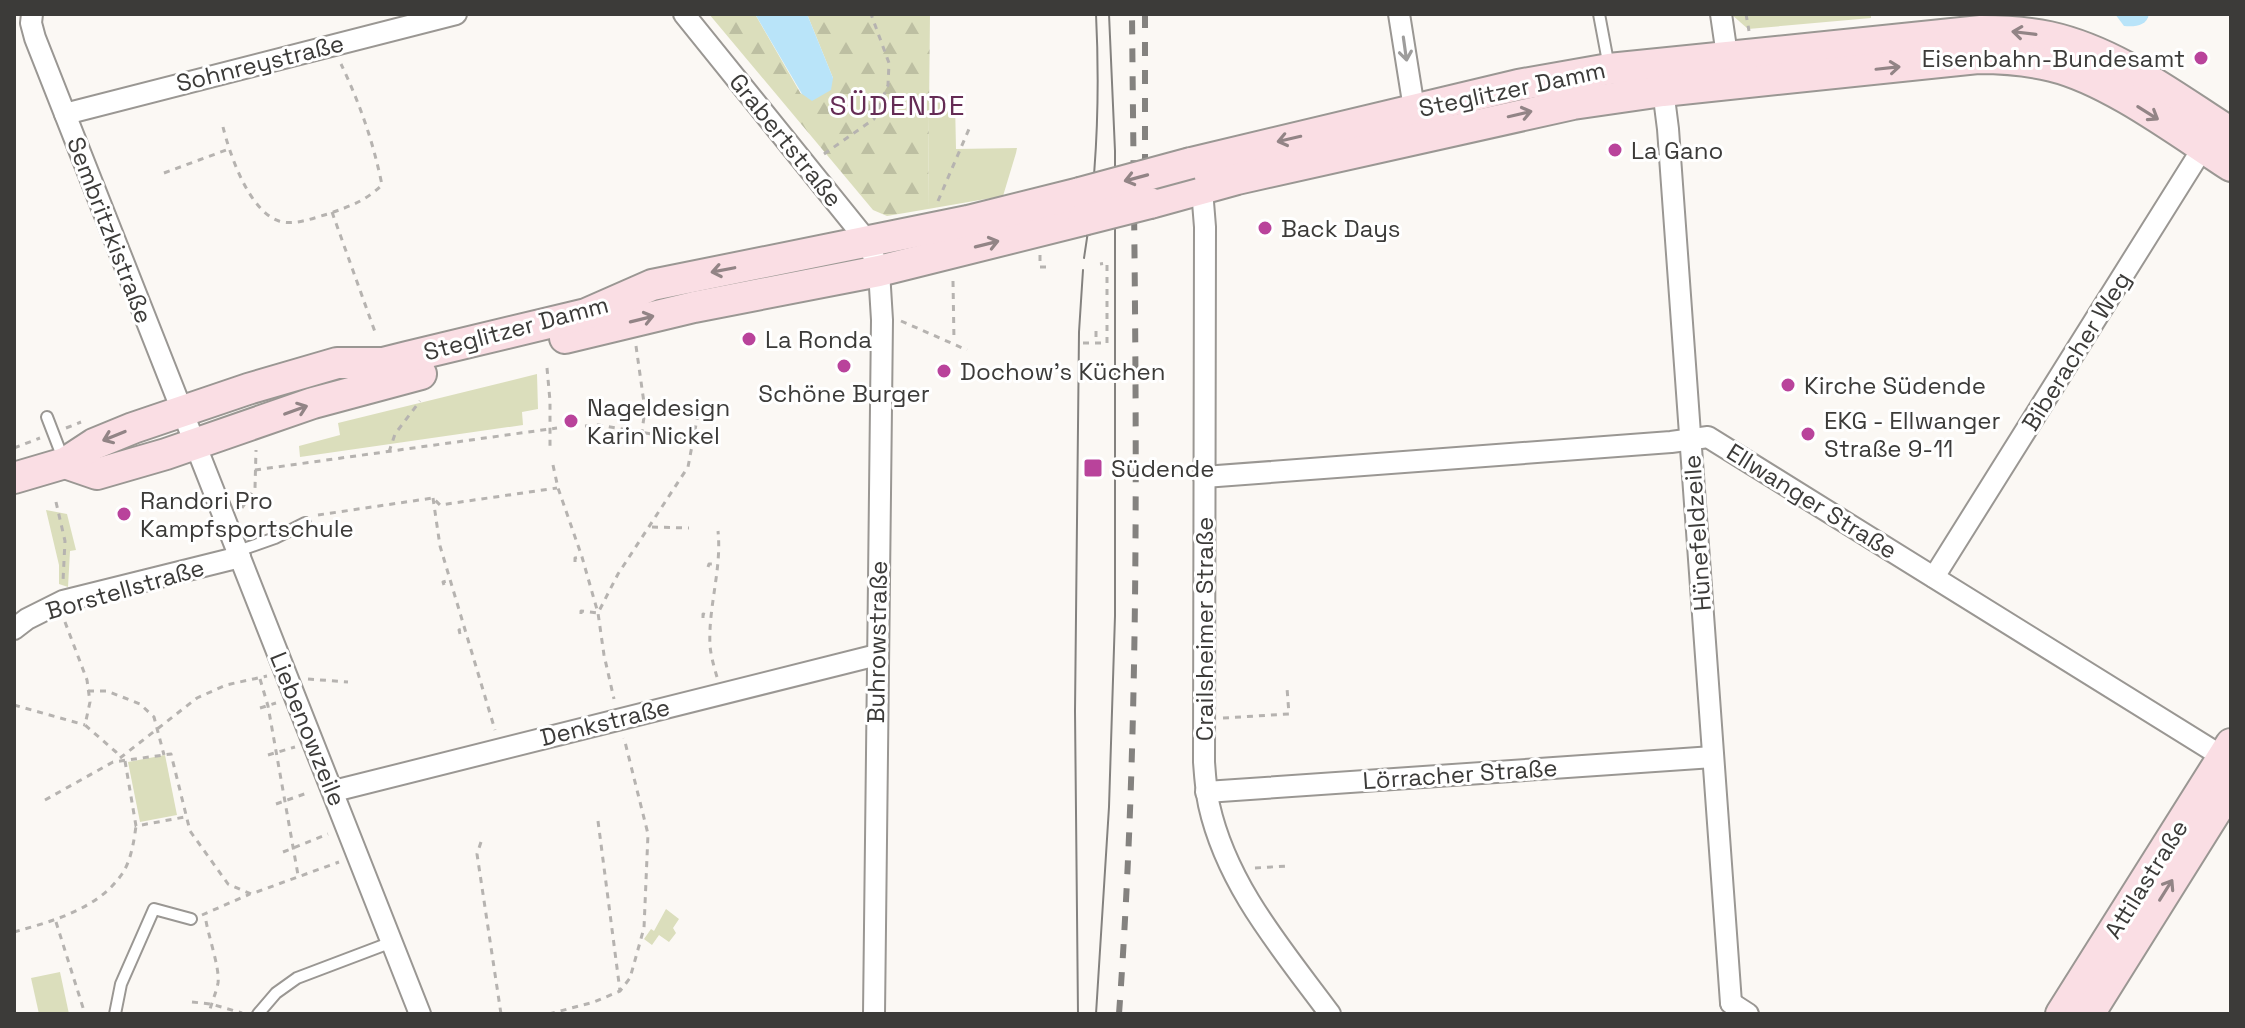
<svg xmlns="http://www.w3.org/2000/svg" width="2245" height="1028" font-family="'Space Grotesk',sans-serif">
<style>
.green{fill:#dbdebc}
.forest{fill:url(#forest-firs)}
.water{fill:#b9e4f9}
.lines{fill:none;stroke-linecap:round;stroke-linejoin:round}
.service-casing{stroke:#9a9793;stroke-width:14}
.minor-casing{stroke:#9a9793;stroke-width:24}
.secondary-casing{stroke:#9a9793;stroke-width:34}
.path{stroke:#b6b3b0;stroke-width:3;stroke-dasharray:6 6;stroke-linecap:butt}
.service{stroke:#fff;stroke-width:10}
.minor{stroke:#fff;stroke-width:20}
.secondary{stroke:#fadee4;stroke-width:30}
.tram{stroke:#84827f;stroke-width:2}
.rail{stroke:#84827f;stroke-width:6;stroke-dasharray:14 14;stroke-linecap:butt}
.secondary-bridge-casing{stroke:#9a9793;stroke-width:34;stroke-linecap:butt}
.secondary-bridge{stroke:#fadee4;stroke-width:30}
.oneway{stroke:#928486}
.oneway2{stroke:#9e9d9c}
.poi-dot{fill:#b9439b;stroke:#fff;stroke-width:3}
.labels{text-anchor:middle;dominant-baseline:central;stroke-width:6;stroke-linejoin:round;paint-order:stroke}
.poi-label{font-size:24px;fill:#3c3b39;stroke:#fff;text-anchor:start}
.street-label{font-size:24px;fill:#3c3b39;stroke:#fff}
.quarter-label{font-size:28px;letter-spacing:2px;fill:#652c55;stroke:#fff}
</style>
<defs>
<pattern id="forest-firs" width="22" height="20" patternUnits="userSpaceOnUse" patternTransform="scale(2)"><rect width="22" height="20" fill="#dbdebc"/><path d="M5 1l3.5 6h-7zM16 11l3.5 6h-7z" fill="#bdbfa2"/></pattern>
</defs>
<rect width="100%" height="100%" fill="#fbf8f4"/>
<g class="green">
<path d="M1731,14H1871V18L1748,29Z"/>
<path d="M955,102L956,149L1017,148L1016,153L1003,196L928,209L929,103Z"/>
<path d="M537,374L538,409L522,412L523,425L300,457L299,446L340,435L338,423Z"/>
<path d="M46,510L67,514L76,550L70,551L68,587L59,584V565Z"/>
<path d="M165,755L177,815L140,822L128,762Z"/>
<path d="M666,909L679,919L673,928L676,933L669,942L659,935L652,945L644,939L651,929L654,931Z"/>
<path d="M60,972L69,1014H39L31,978Z"/>
</g>
<path class="forest" d="M709,14H755L801,94L833,78L807,14H930L928,209L887,216L873,210Z"/>
<g class="water">
<path d="M755,14H807L833,78L831,90L812,101L802,94Z"/>
<path d="M2115,14H2149C2147,26 2135,27 2124,26Z"/>
</g>
<g class="lines">
<g class="service-casing">
<g id="service">
<path d="M1599,14L1609,67"/>
<path d="M47,417L64,461"/>
<path d="M238,551L275,538L305,523"/>
<path d="M115,1014L121,984L154,909L191,919"/>
<path d="M258,1014L276,993L297,978L392,942"/>
</g>
</g>
<g class="minor-casing">
<g id="minor">
<path d="M32,14L31,23L35,38L420,1014"/>
<path d="M684,14L868,242L879,271L882,320L874,1014"/>
<path d="M1399,14L1416,121"/>
<path d="M1721,14L1729,69"/>
<path d="M1662,82L1668,129L1731,1003"/>
<path d="M65,114L456,14"/>
<path d="M1201,177L1205,227L1204,762C1205,776 1206,791 1209,805C1227,886 1282,949 1330,1014"/>
<path d="M1204,477L1671,442L1708,437L2223,757"/>
<path d="M1934,577L2209,138"/>
<path d="M14,629L27,619L63,601L240,557"/>
<path d="M334,791L877,655"/>
<path d="M1206,792L1713,757"/>
<path d="M1731,1003L1748,1014"/>
</g>
</g>
<g class="secondary-casing">
<g id="secondary">
<path d="M1191,163L1518,85L1609,69L1981,31C2004,31 2026,32 2049,37C2117,52 2174,97 2231,133"/>
<path d="M1150,203L1237,179L1573,104L1663,91L1978,58C2003,58 2028,60 2052,66C2110,80 2180,133 2231,166"/>
<path d="M565,338L694,307L879,271L1083,220"/>
<path d="M65,463L97,474L166,454L313,403L421,374"/>
<path d="M14,478L65,463L94,444L133,428L248,389L337,363H383L407,357L586,314L652,285L968,221L1080,193"/>
<path d="M2061,1014L2231,744"/>
<path d="M2089,1014L2231,787"/>
</g>
</g>
<g class="path">
<path d="M1746,14L1749,31"/>
<path d="M223,127C230,155 249,211 279,221C294,226 313,218 328,214C350,206 364,202 382,185C373,141 360,104 341,64"/>
<path d="M824,154L874,119L888,85L889,63L871,14"/>
<path d="M164,173L229,149"/>
<path d="M938,201L969,129"/>
<path d="M332,212L375,332"/>
<path d="M1040,255V267H1046"/>
<path d="M953,281L954,341"/>
<path d="M901,321L967,350"/>
<path d="M1096,331V343"/>
<path d="M1083,343H1107V263L1100,264"/>
<path d="M636,346L645,410L642,431"/>
<path d="M547,368L550,401V447"/>
<path d="M585,426L598,425L693,441"/>
<path d="M66,428L81,422"/>
<path d="M14,448L40,438"/>
<path d="M389,452L395,434L420,401"/>
<path d="M553,465L558,488L582,557L598,613L604,655L614,699"/>
<path d="M255,470L557,428"/>
<path d="M433,498L440,546L495,730"/>
<path d="M56,502L65,541L63,581"/>
<path d="M242,508L255,488L256,450"/>
<path d="M318,515L433,498L440,505L557,488"/>
<path d="M652,527L689,528"/>
<path d="M575,562V558L582,557"/>
<path d="M708,567L709,564H717"/>
<path d="M444,585L443,582L450,580"/>
<path d="M581,614V611L598,613L618,574L688,467L698,414L688,409L645,410"/>
<path d="M703,618V614L711,616"/>
<path d="M65,622L87,680L90,702L85,725L116,752L120,758"/>
<path d="M460,634L459,630L465,628"/>
<path d="M717,677C714,667 711,656 710,646C708,607 722,569 718,531"/>
<path d="M260,679L268,706L298,875"/>
<path d="M308,679L348,682"/>
<path d="M88,691H107L140,704L154,717L164,755"/>
<path d="M14,705L85,725"/>
<path d="M260,708L276,703"/>
<path d="M1223,718L1289,714L1287,688"/>
<path d="M268,755L295,747"/>
<path d="M120,758L197,698L226,685L267,676"/>
<path d="M125,761L136,826L185,817"/>
<path d="M45,800L113,762L171,754L190,831L228,884L251,894L339,862"/>
<path d="M276,804L310,792"/>
<path d="M598,821L620,991"/>
<path d="M481,842L477,854L501,1014"/>
<path d="M283,852L328,834"/>
<path d="M1255,868L1287,866"/>
<path d="M202,915L250,894"/>
<path d="M206,921C209,938 220,969 218,983C216,994 211,1003 209,1014"/>
<path d="M56,922L85,1014"/>
<path d="M14,932C53,921 98,909 122,874C131,861 134,841 136,826"/>
<path d="M192,1002L211,1004L242,1013"/>
<path d="M549,1014L594,1002L620,991L630,978L644,928L648,834L624,738"/>
</g>
<use href="#service" class="service"/>
<use href="#minor" class="minor"/>
<use href="#secondary" class="secondary"/>
<g class="tram">
<path d="M1084,258C1097,178 1100,95 1096,14"/>
<path d="M1078,1014L1075,711L1079,332L1083,270"/>
<path d="M1096,1014L1109,807L1115,616V151L1109,14"/>
</g>
<g class="rail">
<path d="M1145,14V218"/>
<path d="M1119,1014C1143,682 1135,347 1132,14"/>
</g>
<g class="secondary-bridge-casing">
<g id="secondary-bridge">
<path d="M1080,193L1191,163"/>
<path d="M1083,220L1150,203"/>
</g>
</g>
<use href="#secondary-bridge" class="secondary-bridge"/>
</g>
<defs><path id="oneway-shaft" d="M-6 0H5M1.5-3L5.5 0L1.5 3" fill="none" stroke-width="1.6" stroke-linecap="round" stroke-linejoin="round" transform="scale(2)"/></defs>
<g class="oneway">
<use href="#oneway-shaft" transform="translate(2024 33) rotate(-173)"/>
<use href="#oneway-shaft" transform="translate(1888 68) rotate(-6)"/>
<use href="#oneway-shaft" transform="translate(2148 113) rotate(32)"/>
<use href="#oneway-shaft" transform="translate(1520 114) rotate(-13)"/>
<use href="#oneway-shaft" transform="translate(1289 139) rotate(167)"/>
<use href="#oneway-shaft" transform="translate(1136 178) rotate(165)"/>
<use href="#oneway-shaft" transform="translate(987 244) rotate(-14)"/>
<use href="#oneway-shaft" transform="translate(723 270) rotate(169)"/>
<use href="#oneway-shaft" transform="translate(642 319) rotate(-14)"/>
<use href="#oneway-shaft" transform="translate(296 410) rotate(-20)"/>
<use href="#oneway-shaft" transform="translate(114 436) rotate(158)"/>
<use href="#oneway-shaft" transform="translate(2166 890) rotate(-58)"/>
</g>
<use class="oneway2" href="#oneway-shaft" transform="translate(1405 49) rotate(82)"/>
<g class="poi-dot">
<circle cx="2201" cy="58" r="8"/>
<circle cx="1615" cy="150" r="8"/>
<circle cx="1265" cy="228" r="8"/>
<circle cx="749" cy="339" r="8"/>
<circle cx="844" cy="366" r="8"/>
<circle cx="944" cy="371" r="8"/>
<circle cx="1788" cy="385" r="8"/>
<circle cx="571" cy="421" r="8"/>
<circle cx="1808" cy="434" r="8"/>
<rect x="1083" y="458" width="20" height="20" rx="4"/>
<circle cx="124" cy="514" r="8"/>
</g>
<g class="labels">
<g class="poi-label">
<text x="2185" y="58" text-anchor="end">Eisenbahn-Bundesamt</text>
<text x="1631" y="150">La Gano</text>
<text x="1281" y="228">Back Days</text>
<text x="765" y="339">La Ronda</text>
<text x="960" y="371">Dochow's Küchen</text>
<text x="1804" y="385">Kirche Südende</text>
<text x="844" y="393" text-anchor="middle">Schöne Burger</text>
<text x="587" y="407">Nageldesign<tspan x="587" dy="28">Karin Nickel</tspan></text>
<text x="1824" y="420">EKG - Ellwanger<tspan x="1824" dy="28">Straße 9-11</tspan></text>
<text x="1111" y="468">Südende</text>
<text x="140" y="500">Randori Pro<tspan x="140" dy="28">Kampfsportschule</tspan></text>
</g>
<g class="street-label">
<text transform="translate(260 63) rotate(-14)">Sohnreystraße</text>
<text transform="translate(1512 89) rotate(-12)">Steglitzer Damm</text>
<text transform="translate(786 140) rotate(51)">Grabertstraße</text>
<text transform="translate(110 230) rotate(69)">Sembritzkistraße</text>
<text transform="translate(516 328) rotate(-15)">Steglitzer Damm</text>
<text transform="translate(2076 351) rotate(-58)">Biberacher Weg</text>
<text transform="translate(1812 501) rotate(32)">Ellwanger Straße</text>
<text transform="translate(1697 533) rotate(-94)">Hünefeldzeile</text>
<text transform="translate(125 589) rotate(-16)">Borstellstraße</text>
<text transform="translate(1204 629) rotate(-90)">Crailsheimer Straße</text>
<text transform="translate(877 642) rotate(-89)">Buhrowstraße</text>
<text transform="translate(605 722) rotate(-14)">Denkstraße</text>
<text transform="translate(308 729) rotate(68)">Liebenowzeile</text>
<text transform="translate(1460 774) rotate(-4)">Lörracher Straße</text>
<text transform="translate(2146 879) rotate(-58)">Attilastraße</text>
</g>
<g class="quarter-label">
<text x="898" y="105">SÜDENDE</text>
</g>
</g>
<rect width="2245" height="1028" fill="none" stroke="#3c3b39" stroke-width="32"/>
</svg>
